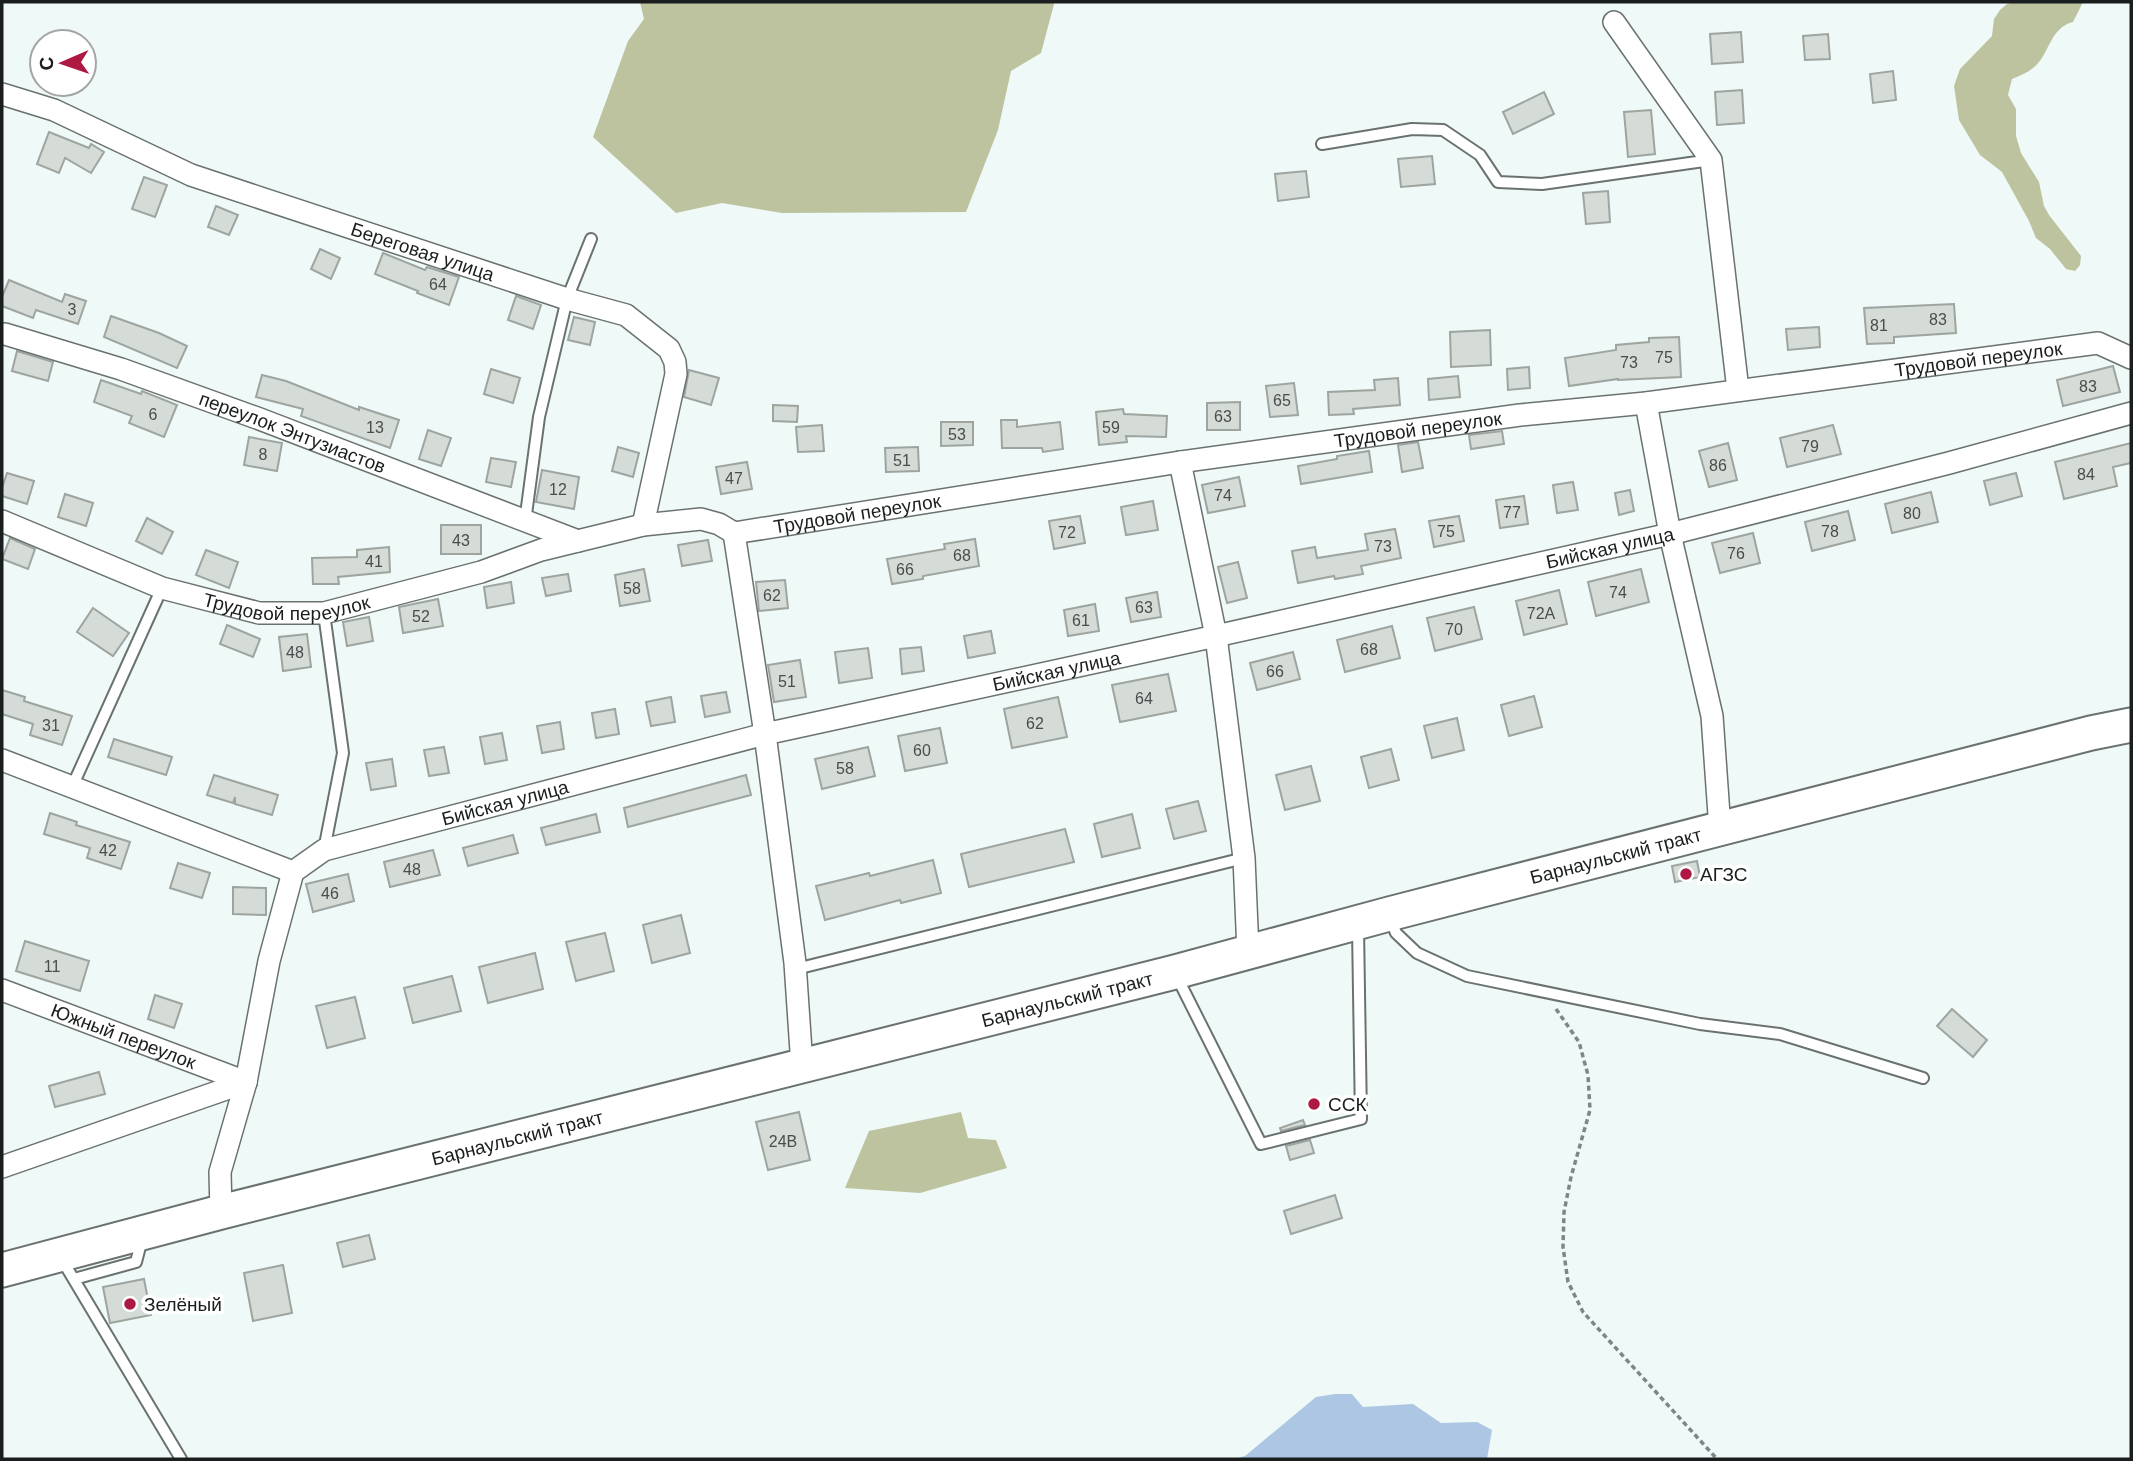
<svg xmlns="http://www.w3.org/2000/svg" width="2133" height="1461" font-family="Helvetica,sans-serif">
<style>
.forest{fill:#bdc39e}
.water{fill:#acc6e3}
.building{fill:#d5dbd6;stroke:#9ea49f;stroke-width:2}
.lines{fill:none;stroke-linecap:round;stroke-linejoin:round}
.lane-casing{stroke:#6a7270;stroke-width:14}
.street-casing{stroke:#6a7270;stroke-width:24}
.primary-casing{stroke:#6a7270;stroke-width:37}
.path{stroke:#808685;stroke-width:3.5;stroke-dasharray:5 3.5;stroke-linecap:butt}
.lane{stroke:#fff;stroke-width:10}
.street{stroke:#fff;stroke-width:21}
.primary{stroke:#fff;stroke-width:33}
.poi-dot{fill:#ad1942;stroke:#fff;stroke-width:2.5}
.labels{text-anchor:middle;dominant-baseline:central;stroke-width:7;stroke-linejoin:round;paint-order:stroke}
.number-label{font-size:16px;fill:#4a4d4c}
.street-label{font-size:19px;fill:#1b1e1e;stroke:#fff}
.poi-label{font-size:19px;fill:#1b1e1e;stroke:#fff;text-anchor:start}
</style>
<rect width="100%" height="100%" fill="#eff9f7"/>
<g class="forest">
<path d="M640,2H1054V4L1041,53L1011,71L998,130L966,212L782,213L722,203L676,213L593,137L628,41L644,19Z"/>
<path d="M2014,2L2036,3L2083,2L2073,22C2049,28 2050,55 2033,68C2027,73 2019,76 2012,79L2008,95L2016,109V136L2021,153L2039,182L2044,206L2049,215L2081,256L2080,265L2075,271L2066,269L2050,249L2036,238L2029,221L2002,172L1980,155L1959,120L1954,86L1960,69L1992,36L1994,19L2000,10L2007,4Z"/>
<path d="M961,1112L968,1138L996,1140L1007,1168L920,1193L845,1188L869,1131Z"/>
</g>
<path class="water" d="M1335,1394H1352L1363,1407L1413,1404L1441,1423L1477,1422L1492,1430L1487,1459H1234L1245,1456L1316,1397Z"/>
<g class="building">
<path d="M1741,32L1743,62L1712,64L1710,34Z"/>
<path d="M1828,34L1830,59L1805,60L1803,36Z"/>
<path d="M1893,71L1896,100L1873,103L1870,74Z"/>
<path d="M1742,90L1744,123L1717,125L1715,92Z"/>
<path d="M1544,92L1554,114L1513,134L1503,112Z"/>
<path d="M1651,110L1655,154L1628,157L1624,112Z"/>
<path d="M49,132L89,148L91,144L104,152L91,173L65,158L59,173L37,164Z"/>
<path d="M1432,156L1435,184L1401,187L1398,159Z"/>
<path d="M1306,171L1309,197L1278,201L1275,174Z"/>
<path d="M144,177L167,185L155,217L132,209Z"/>
<path d="M1608,191L1610,222L1586,224L1583,193Z"/>
<path d="M216,206L238,215L229,235L208,227Z"/>
<path d="M320,249L340,258L331,279L311,269Z"/>
<path d="M383,253L425,270L427,267L459,277L449,305L417,293L418,291L375,274Z"/>
<path d="M9,280L62,302L65,294L86,301L78,324L36,310L33,318L2,306V297Z"/>
<path d="M516,296L541,305L533,329L508,320Z"/>
<path d="M1954,304L1956,333L1894,337V343L1867,344L1864,308Z"/>
<path d="M111,316L159,333L187,346L177,368L104,337Z"/>
<path d="M574,317L595,322L590,345L568,340Z"/>
<path d="M1819,327L1820,347L1788,350L1786,329Z"/>
<path d="M1490,330L1491,365L1451,367L1450,332Z"/>
<path d="M1679,337L1681,377L1618,380V379L1569,386L1565,358L1616,350V345L1649,342V338Z"/>
<path d="M17,351L53,362L48,381L12,371Z"/>
<path d="M2113,366L2120,392L2063,406L2057,380Z"/>
<path d="M1529,367L1530,388L1508,390L1507,369Z"/>
<path d="M491,369L520,378L513,403L484,394Z"/>
<path d="M689,370L719,378L711,405L684,397Z"/>
<path d="M262,375L286,381L359,410V407L399,420L390,448L301,416L303,409L256,397Z"/>
<path d="M1458,376L1460,397L1429,400L1428,379Z"/>
<path d="M1398,378L1400,405L1353,409L1354,414L1329,415L1328,392L1375,390L1374,380Z"/>
<path d="M101,380L141,394L142,391L177,405L164,437L129,423L132,416L94,402Z"/>
<path d="M1294,383L1298,415L1270,417L1266,386Z"/>
<path d="M1240,402V430H1207V403Z"/>
<path d="M773,405L798,406L797,422L773,421Z"/>
<path d="M1123,409L1124,414L1167,416L1166,437L1126,436L1127,442L1099,445L1096,412Z"/>
<path d="M1001,420H1017V427L1060,422L1063,449L1043,452L1042,448H1002Z"/>
<path d="M941,422H973V445L941,446Z"/>
<path d="M822,425L824,451L798,452L796,427Z"/>
<path d="M1833,425L1841,454L1787,467L1780,438Z"/>
<path d="M428,430L451,438L441,466L419,459Z"/>
<path d="M1502,431L1504,444L1471,449L1469,435Z"/>
<path d="M249,437L282,443L277,471L244,465Z"/>
<path d="M1418,442L1423,468L1402,472L1398,445Z"/>
<path d="M1728,443L1737,480L1709,487L1699,451Z"/>
<path d="M2131,443V463L2113,467L2117,486L2064,499L2055,462Z"/>
<path d="M618,447L639,453L633,477L612,471Z"/>
<path d="M918,447L919,471L886,472L885,448Z"/>
<path d="M1369,451L1372,472L1301,484L1298,466L1337,459V456Z"/>
<path d="M491,458L516,462L511,487L486,482Z"/>
<path d="M747,462L752,489L721,494L716,467Z"/>
<path d="M542,470L579,477L574,509L536,502Z"/>
<path d="M7,473L34,481L27,504L2,496V488Z"/>
<path d="M2016,473L2022,496L1990,505L1984,481Z"/>
<path d="M1239,477L1245,506L1208,513L1202,485Z"/>
<path d="M1573,482L1578,510L1557,513L1553,485Z"/>
<path d="M1630,490L1634,511L1619,515L1615,493Z"/>
<path d="M1931,492L1938,522L1892,533L1885,504Z"/>
<path d="M65,494L93,503L86,526L58,517Z"/>
<path d="M1524,496L1528,524L1500,528L1496,500Z"/>
<path d="M1153,501L1158,530L1126,535L1121,507Z"/>
<path d="M1848,511L1855,540L1812,551L1805,522Z"/>
<path d="M1080,516L1085,543L1054,549L1049,521Z"/>
<path d="M1459,516L1464,541L1434,547L1429,521Z"/>
<path d="M147,518L173,532L162,554L136,541Z"/>
<rect x="441" y="525" width="40" height="29"/>
<path d="M1395,529L1401,558L1361,566L1363,574L1335,579L1334,576L1298,583L1292,551L1315,547L1317,558L1368,550L1365,534Z"/>
<path d="M1753,533L1760,563L1720,573L1712,543Z"/>
<path d="M10,538L35,549L28,569L2,559Z"/>
<path d="M975,539L979,566L923,576V579L892,584L887,559L945,549L944,544Z"/>
<path d="M708,540L712,561L682,566L678,545Z"/>
<path d="M389,547L390,572L338,577L339,584H313L312,558L357,557V550Z"/>
<path d="M206,550L238,562L229,588L196,575Z"/>
<path d="M1238,562L1247,598L1227,603L1218,567Z"/>
<path d="M644,569L650,601L620,606L615,575Z"/>
<path d="M1641,569L1649,602L1596,616L1588,582Z"/>
<path d="M568,574L571,591L546,596L542,578Z"/>
<path d="M785,580L788,608L759,611L756,582Z"/>
<path d="M511,582L514,603L487,608L484,587Z"/>
<path d="M1559,590L1567,624L1524,635L1516,601Z"/>
<path d="M1157,592L1161,617L1131,622L1126,598Z"/>
<path d="M438,599L443,626L403,633L399,607Z"/>
<path d="M1095,604L1099,631L1068,636L1064,610Z"/>
<path d="M1474,607L1482,639L1435,651L1427,618Z"/>
<path d="M93,608L129,633L113,656L77,632Z"/>
<path d="M369,617L373,641L347,646L343,622Z"/>
<path d="M227,625L260,639L253,657L220,644Z"/>
<path d="M1392,626L1400,658L1345,672L1337,640Z"/>
<path d="M991,631L995,653L968,658L964,636Z"/>
<path d="M307,634L311,667L283,671L279,637Z"/>
<path d="M921,647L924,671L902,674L900,649Z"/>
<path d="M868,648L872,678L839,683L835,652Z"/>
<path d="M1293,652L1300,679L1257,690L1250,663Z"/>
<path d="M800,660L806,697L774,702L768,665Z"/>
<path d="M1168,674L1176,711L1120,722L1112,685Z"/>
<path d="M2,690L25,697L24,701L72,716L62,745L30,735L33,724L2,714Z"/>
<path d="M726,692L730,712L705,717L701,696Z"/>
<path d="M1534,696L1542,727L1509,736L1501,705Z"/>
<path d="M671,697L675,722L651,726L646,702Z"/>
<path d="M1058,697L1067,737L1012,748L1004,709Z"/>
<path d="M615,709L619,734L596,738L592,713Z"/>
<path d="M1457,718L1464,750L1432,758L1424,726Z"/>
<path d="M560,722L564,749L542,753L537,726Z"/>
<path d="M940,728L947,763L905,771L898,736Z"/>
<path d="M502,733L507,760L485,764L480,737Z"/>
<path d="M114,739L172,757L166,775L108,757Z"/>
<path d="M444,747L449,773L429,776L424,750Z"/>
<path d="M868,747L875,776L822,789L815,759Z"/>
<path d="M1391,749L1399,780L1369,788L1361,757Z"/>
<path d="M392,759L396,786L371,790L366,763Z"/>
<path d="M1311,766L1320,801L1285,810L1276,775Z"/>
<path d="M214,775L278,795L272,815L235,804V797L233,803L207,795Z"/>
<path d="M746,775L751,795L628,827L624,808Z"/>
<path d="M1198,801L1206,831L1174,839L1166,809Z"/>
<path d="M50,813L77,822L76,825L130,842L121,869L87,858L90,848L44,834Z"/>
<path d="M596,814L600,832L546,845L541,828Z"/>
<path d="M1132,814L1140,848L1102,857L1094,824Z"/>
<path d="M1065,829L1074,862L969,887L961,854Z"/>
<path d="M513,835L518,853L468,866L463,848Z"/>
<path d="M433,850L440,875L390,887L384,862Z"/>
<path d="M933,860L941,893L901,903L900,900L825,920L816,886L869,873L870,876Z"/>
<path d="M1697,861L1700,877L1675,882L1672,866Z"/>
<path d="M178,863L210,873L202,898L170,888Z"/>
<path d="M348,874L354,901L313,912L306,884Z"/>
<path d="M233,887L266,888V915L233,914Z"/>
<path d="M681,915L690,953L652,963L643,925Z"/>
<path d="M605,933L614,971L576,981L566,942Z"/>
<path d="M25,941L89,961L80,991L16,971Z"/>
<path d="M535,953L543,989L488,1003L479,967Z"/>
<path d="M452,976L461,1011L413,1023L404,988Z"/>
<path d="M155,995L182,1004L174,1028L148,1019Z"/>
<path d="M355,997L365,1038L327,1048L316,1006Z"/>
<path d="M1952,1009L1987,1040L1973,1057L1937,1026Z"/>
<path d="M99,1072L105,1094L55,1107L49,1086Z"/>
<path d="M799,1112L810,1160L768,1170L756,1122Z"/>
<path d="M1303,1120L1305,1125L1281,1131L1280,1128Z"/>
<path d="M1310,1140L1314,1153L1290,1160L1286,1146Z"/>
<path d="M1335,1195L1342,1218L1291,1234L1284,1211Z"/>
<path d="M369,1235L375,1259L343,1267L337,1243Z"/>
<path d="M283,1265L292,1313L253,1321L244,1273Z"/>
<path d="M144,1279L151,1315L110,1323L103,1287Z"/>
</g>
<g class="lines">
<g class="lane-casing">
<g id="lane">
<path d="M1322,144L1412,129L1443,130L1480,155L1498,182L1542,184L1711,160"/>
<path d="M525,522L539,417L567,299L591,239"/>
<path d="M324,613L343,753L324,850"/>
<path d="M72,787L162,588"/>
<path d="M1390,918L1396,933L1417,953L1467,976L1700,1024L1780,1034L1923,1078"/>
<path d="M796,969L1244,858"/>
<path d="M1176,975L1261,1144L1361,1119L1358,928"/>
<path d="M61,1258L181,1459"/>
<path d="M74,1279L136,1262L142,1239"/>
</g>
</g>
<g class="street-casing">
<g id="street">
<path d="M1614,22L1711,160L1738,390"/>
<path id="s1" d="M2,94L54,110L191,175L567,299L626,315L669,349L675,362L676,374L643,525"/>
<path id="s2" d="M5,334L121,369L257,418L578,541"/>
<path d="M1646,403L1670,534L1712,716L1720,829"/>
<path d="M1180,462L1216,636L1244,858L1248,952"/>
<path id="s3" d="M2,521L162,588L259,613H324L481,572L541,550L643,525L701,519L719,524L734,533L1180,462L1520,415L1646,403L2098,343L2131,358"/>
<path d="M734,533L765,734L795,963L802,1066"/>
<path id="s4" d="M2,760L293,872L324,850L765,734L1216,636L1670,534L1949,463L2131,413"/>
<path id="s5" d="M2,990L246,1082"/>
<path d="M2,1167L246,1082"/>
<path d="M221,1212L220,1172L246,1082L269,961L293,872"/>
</g>
</g>
<g class="primary-casing">
<g id="primary">
<path id="s6" d="M2,1270L221,1212L1175,972L1389,914L2091,733L2131,725"/>
</g>
</g>
<path class="path" d="M1556,1009L1579,1042L1588,1075L1590,1110L1571,1177L1564,1212L1563,1247L1568,1282L1583,1312L1717,1459"/>
<use href="#lane" class="lane"/>
<use href="#street" class="street"/>
<use href="#primary" class="primary"/>
</g>
<g class="poi-dot">
<circle cx="1686" cy="874" r="7"/>
<circle cx="1314" cy="1104" r="7"/>
<circle cx="130" cy="1304" r="7"/>
</g>
<g class="labels">
<g class="number-label">
<text x="438" y="284">64</text>
<text x="72" y="309">3</text>
<text x="1938" y="319">83</text>
<text x="1879" y="325">81</text>
<text x="1664" y="357">75</text>
<text x="1629" y="362">73</text>
<text x="2088" y="386">83</text>
<text x="1282" y="400">65</text>
<text x="153" y="414">6</text>
<text x="1223" y="416">63</text>
<text x="375" y="427">13</text>
<text x="1111" y="427">59</text>
<text x="957" y="434">53</text>
<text x="1810" y="446">79</text>
<text x="263" y="454">8</text>
<text x="902" y="460">51</text>
<text x="1718" y="465">86</text>
<text x="2086" y="474">84</text>
<text x="734" y="478">47</text>
<text x="558" y="489">12</text>
<text x="1223" y="495">74</text>
<text x="1512" y="512">77</text>
<text x="1912" y="513">80</text>
<text x="1446" y="531">75</text>
<text x="1830" y="531">78</text>
<text x="1067" y="532">72</text>
<text x="461" y="540">43</text>
<text x="1383" y="546">73</text>
<text x="1736" y="553">76</text>
<text x="962" y="555">68</text>
<text x="374" y="561">41</text>
<text x="905" y="569">66</text>
<text x="632" y="588">58</text>
<text x="1618" y="592">74</text>
<text x="772" y="595">62</text>
<text x="1144" y="607">63</text>
<text x="1541" y="613">72А</text>
<text x="421" y="616">52</text>
<text x="1081" y="620">61</text>
<text x="1454" y="629">70</text>
<text x="1369" y="649">68</text>
<text x="295" y="652">48</text>
<text x="1275" y="671">66</text>
<text x="787" y="681">51</text>
<text x="1144" y="698">64</text>
<text x="1035" y="723">62</text>
<text x="51" y="725">31</text>
<text x="922" y="750">60</text>
<text x="845" y="768">58</text>
<text x="108" y="850">42</text>
<text x="412" y="869">48</text>
<text x="330" y="893">46</text>
<text x="52" y="966">11</text>
<text x="783" y="1141">24В</text>
</g>
<g class="street-label">
<text stroke="none"><textPath href="#s1" startOffset="450">Береговая улица</textPath></text>
<text stroke="none"><textPath href="#s3" startOffset="2021">Трудовой переулок</textPath></text>
<text stroke="none"><textPath href="#s3" startOffset="1456">Трудовой переулок</textPath></text>
<text stroke="none"><textPath href="#s2" startOffset="304">переулок Энтузиастов</textPath></text>
<text stroke="none"><textPath href="#s3" startOffset="889">Трудовой переулок</textPath></text>
<text stroke="none"><textPath href="#s4" startOffset="1671">Бийская улица</textPath></text>
<text stroke="none"><textPath href="#s3" startOffset="301">Трудовой переулок</textPath></text>
<text stroke="none"><textPath href="#s4" startOffset="1104">Бийская улица</textPath></text>
<text stroke="none"><textPath href="#s4" startOffset="537">Бийская улица</textPath></text>
<text stroke="none"><textPath href="#s6" startOffset="1666">Барнаульский тракт</textPath></text>
<text stroke="none"><textPath href="#s6" startOffset="1099">Барнаульский тракт</textPath></text>
<text stroke="none"><textPath href="#s5" startOffset="130">Южный переулок</textPath></text>
<text stroke="none"><textPath href="#s6" startOffset="532">Барнаульский тракт</textPath></text>
</g>
<g class="poi-label">
<text x="1700" y="874">АГЗС</text>
<text x="1328" y="1104">ССК</text>
<text x="144" y="1304">Зелёный</text>
</g>
</g>
<rect width="2133" height="1461" fill="none" stroke="#1b1e1e" stroke-width="7"/>
<g transform="translate(63 63) rotate(268)"><circle r="33" fill="#ffffff" stroke="#a4a5a5" stroke-width="2"/>
<path d="M0-5L12 26L0 18L-12 26Z" fill="#ad1942"/>
<text y="-10" font-size="19" font-weight="bold" text-anchor="middle" fill="#1b1e1e">С</text>
</g>
</svg>
